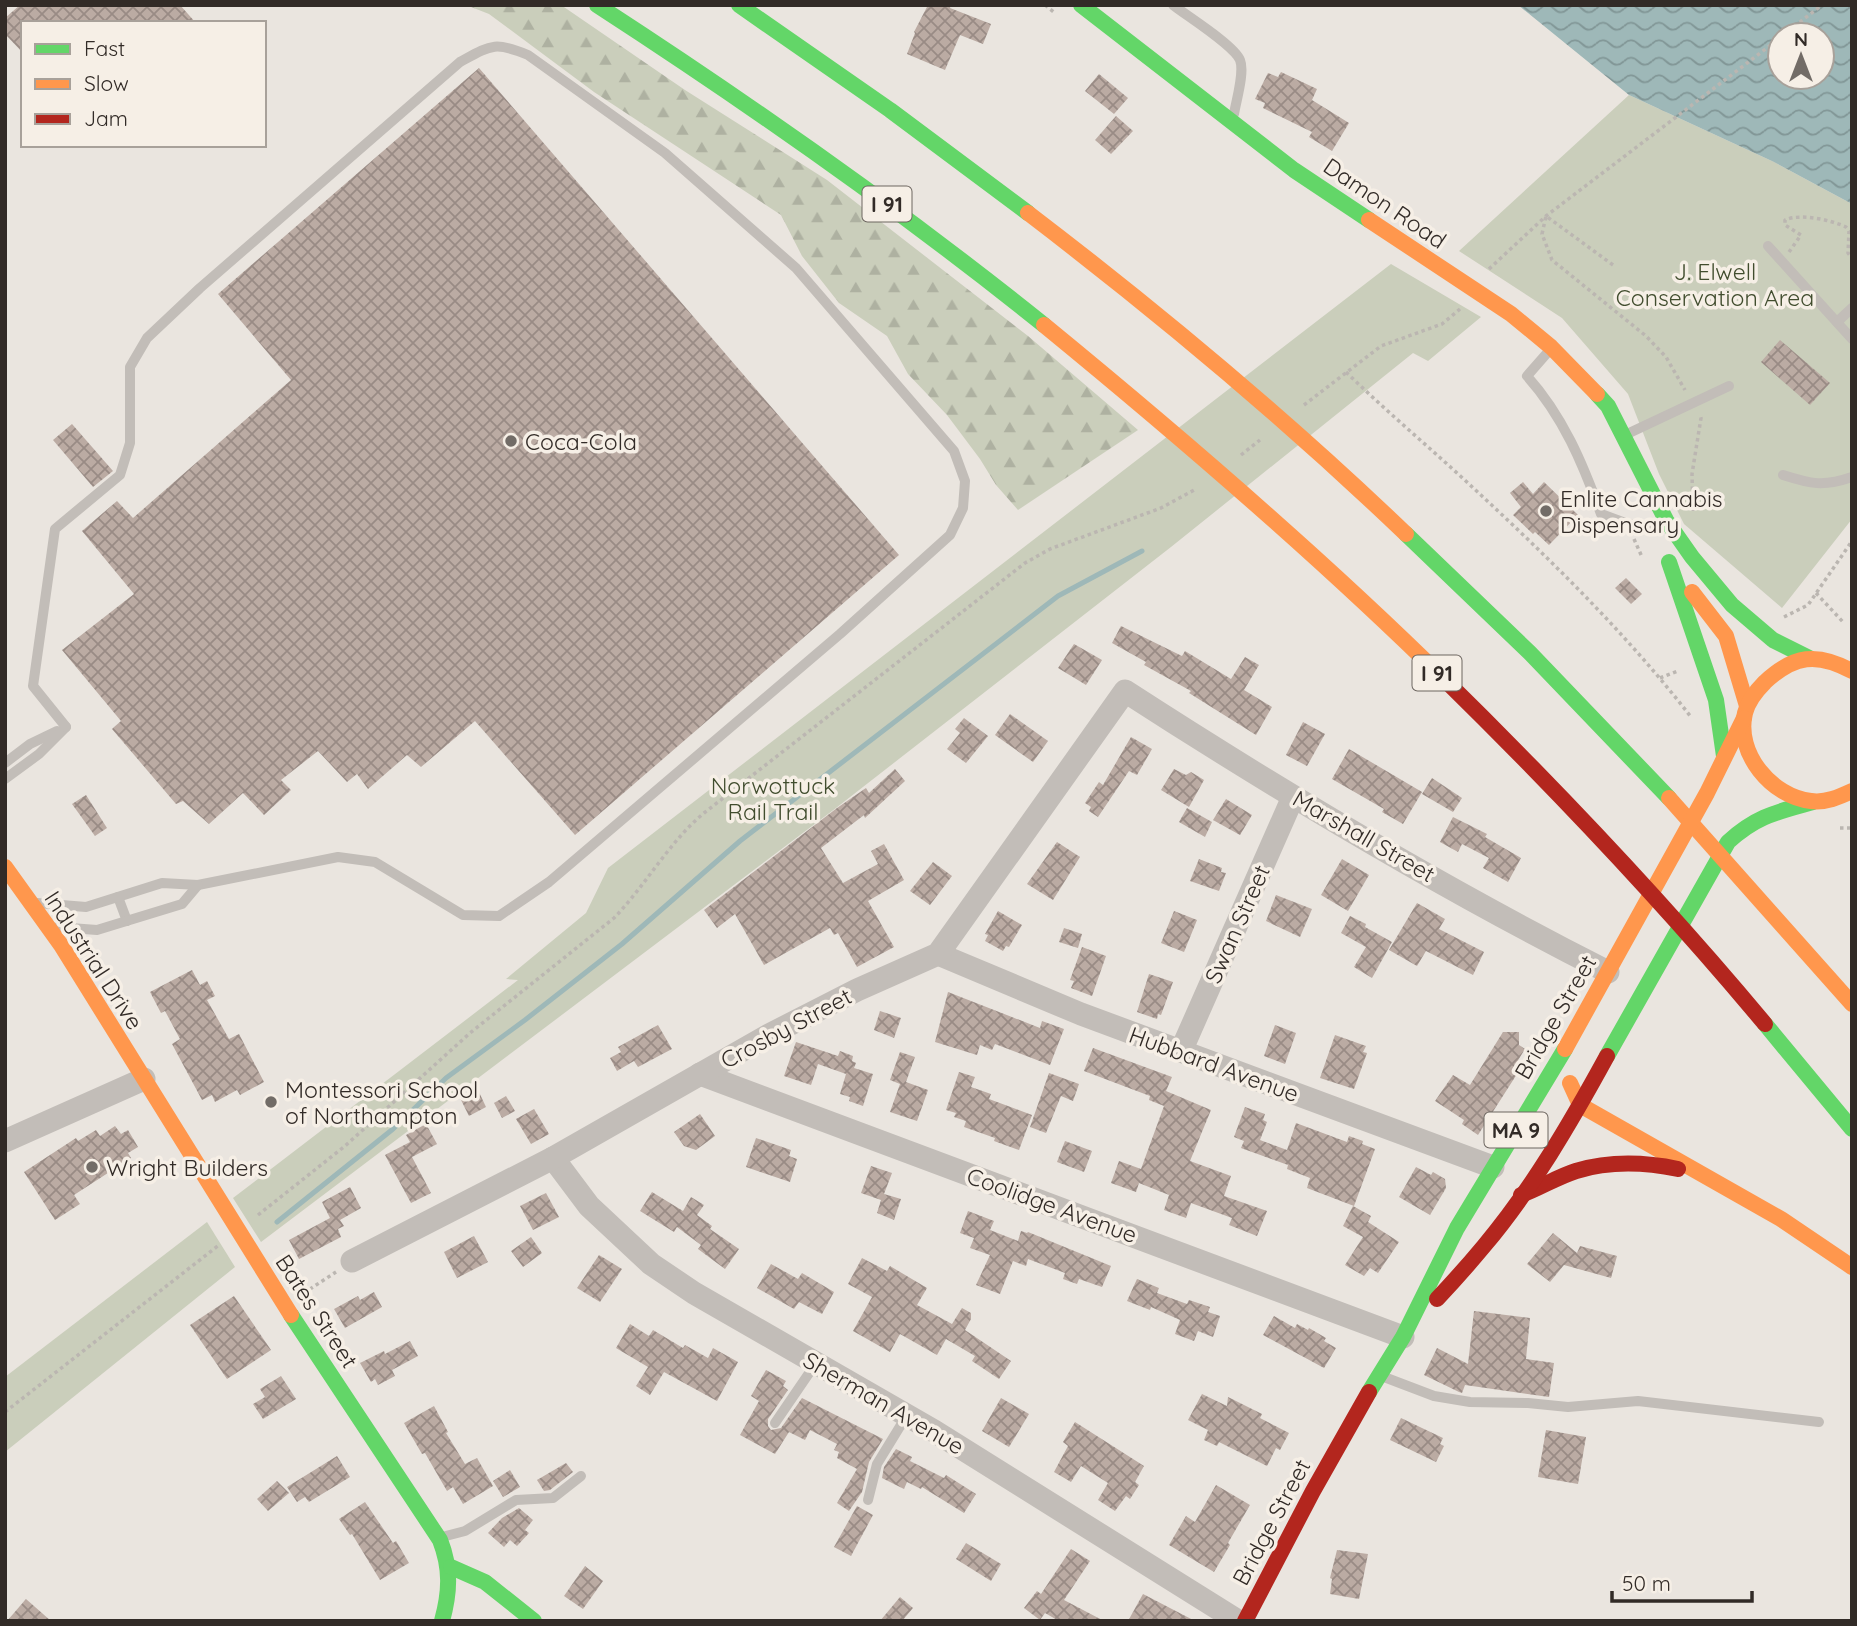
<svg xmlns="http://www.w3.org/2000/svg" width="1857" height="1626" font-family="Quicksand,sans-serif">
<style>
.forest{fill:url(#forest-firs)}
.park{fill:#cacebb}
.water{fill:url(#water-waves);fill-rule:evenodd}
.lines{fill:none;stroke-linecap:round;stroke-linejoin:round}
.stream{stroke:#9eb8b8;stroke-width:5}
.building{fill:url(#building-cross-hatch)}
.path{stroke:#bbb6b1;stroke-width:3.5;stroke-dasharray:3.5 3.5;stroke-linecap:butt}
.lane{stroke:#c2bdb8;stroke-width:10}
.street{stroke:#c2bdb8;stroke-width:23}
.fast{stroke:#63d668;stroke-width:16}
.slow{stroke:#ff974d;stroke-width:16}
.jam{stroke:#b3261e;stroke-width:16}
.poi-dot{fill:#726c67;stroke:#f6efe6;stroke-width:2.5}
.labels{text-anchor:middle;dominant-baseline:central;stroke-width:7;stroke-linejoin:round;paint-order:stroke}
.shield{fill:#f6efe6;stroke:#6d6660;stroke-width:2}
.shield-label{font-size:21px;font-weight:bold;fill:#322b27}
.street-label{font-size:23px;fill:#322b27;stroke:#f6efe6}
.park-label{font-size:23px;fill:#414d2e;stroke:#f6efe6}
.poi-label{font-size:23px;fill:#322b27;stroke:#f6efe6;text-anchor:start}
</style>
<defs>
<pattern id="forest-firs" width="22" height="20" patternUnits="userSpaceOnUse" patternTransform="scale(1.75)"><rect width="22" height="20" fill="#cacebb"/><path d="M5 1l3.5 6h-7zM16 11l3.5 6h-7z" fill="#aeb1a1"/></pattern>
<pattern id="water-waves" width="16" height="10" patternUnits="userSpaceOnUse" patternTransform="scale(1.75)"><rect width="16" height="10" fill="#9eb8b8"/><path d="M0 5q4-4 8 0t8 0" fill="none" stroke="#819696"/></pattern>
<pattern id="building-cross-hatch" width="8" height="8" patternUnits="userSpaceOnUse" patternTransform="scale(1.75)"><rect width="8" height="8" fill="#bbaba3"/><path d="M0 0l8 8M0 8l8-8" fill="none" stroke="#998b85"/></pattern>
</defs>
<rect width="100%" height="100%" fill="#eae5df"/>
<path class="forest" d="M466,5H561L685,90L827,180L1028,336L1138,430L1018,510L996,485L980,459L947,415L908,374L887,336L839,303L802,256L781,215L594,92L489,14Z"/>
<g class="park">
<path d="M1629,95L1774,162L1852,204V519L1782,608L1684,524L1659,474L1628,394L1562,318L1459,251Z"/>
<path d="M1391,264L1481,317L1428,361L1413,353L1171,547L836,808L261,1242L233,1198L518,980L506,979L586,913L608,868Z"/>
<path d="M207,1222L235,1267L5,1452V1377Z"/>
</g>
<path class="water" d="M1518,5H1852V204L1774,162L1629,95ZM1780,35H1822V77H1780Z"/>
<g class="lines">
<path class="stream" d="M277,1222L393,1129L446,1078L525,1020L622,944L740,841L1058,596L1142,551"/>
</g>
<g class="building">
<path d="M20,5H180L196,23H23V53L5,34V18Z"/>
<path d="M928,5H951L950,8L991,24L983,44L960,35L945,70L907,54L915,33L914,32Z"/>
<path d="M479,68L899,555L575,835L475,721L421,767L407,755L368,789L357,774L347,782L318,751L281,780L291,790L264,815L243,793L209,824L183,801L176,804L112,729L121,721L62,650L134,594L82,531L117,501L133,518L291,380L218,294Z"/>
<path d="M1281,72L1317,89L1312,100L1349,123L1332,151L1309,137L1312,132L1263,108L1265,103L1255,99L1268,73L1278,77Z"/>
<path d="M1099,74L1128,98L1114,114L1085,91Z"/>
<path d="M1116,116L1133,131L1111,154L1095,140Z"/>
<path d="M1780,340L1830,383L1810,405L1761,362Z"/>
<path d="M72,424L113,471L93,487L53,440Z"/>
<path d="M1523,482L1533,494L1544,482L1578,515L1549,545L1535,532L1533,534L1513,515L1521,507L1510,493Z"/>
<path d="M1626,578L1642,594L1631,604L1615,588Z"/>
<path d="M1121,626L1182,656L1185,651L1231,679L1245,657L1259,665L1244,690L1272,707L1256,735L1189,693L1191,691L1144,665L1146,662L1112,643Z"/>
<path d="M1074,644L1102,660L1086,685L1058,668Z"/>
<path d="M1010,714L1048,741L1033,762L995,735Z"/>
<path d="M964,718L988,736L966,763L947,749L960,733L955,729Z"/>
<path d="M1303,722L1325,734L1307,766L1286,755Z"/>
<path d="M1131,737L1152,749L1137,775L1129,771L1098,817L1089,811L1091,807L1085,803L1099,782L1103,785Z"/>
<path d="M1349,749L1422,792L1403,824L1382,812L1384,809L1332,779Z"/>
<path d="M895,769L905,781L865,818L864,815L821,848L843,883L878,864L871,851L884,844L904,880L868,901L894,947L857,967L838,933L834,935L830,928L764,965L735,914L717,928L704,910L837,808L866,788L869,793Z"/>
<path d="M1174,769L1186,775L1191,772L1204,780L1189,807L1161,790Z"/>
<path d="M1432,778L1462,798L1453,812L1422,794Z"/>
<path d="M86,795L107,828L95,836L72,804Z"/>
<path d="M1226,799L1252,815L1240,835L1213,820Z"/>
<path d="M1187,808L1212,822L1205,837L1179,822Z"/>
<path d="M1453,817L1487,834L1485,837L1521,858L1508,882L1483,868L1489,858L1462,844L1458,852L1440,842Z"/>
<path d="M1057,842L1080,857L1053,900L1027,884Z"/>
<path d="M1199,859L1222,868L1221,872L1226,873L1219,891L1190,881Z"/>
<path d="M1342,859L1369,875L1348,911L1321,895Z"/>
<path d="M933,862L952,876L930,905L910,891Z"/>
<path d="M1276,895L1312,909L1300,937L1266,921Z"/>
<path d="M1417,903L1445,919L1439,929L1484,952L1473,975L1426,951L1417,966L1389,950Z"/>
<path d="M998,911L1022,925L1009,947L1006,946L1003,951L985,941L988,935L985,934Z"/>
<path d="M1174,911L1197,920L1184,952L1161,943Z"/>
<path d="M1350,916L1366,924L1365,927L1392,942L1372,978L1354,967L1366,947L1341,933Z"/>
<path d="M1064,928L1082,934L1078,948L1059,942Z"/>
<path d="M1082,947L1106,956L1092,996L1071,988L1074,981L1070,980Z"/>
<path d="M192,970L200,985L207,981L215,996L207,1000L229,1039L239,1034L264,1082L240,1095L237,1090L215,1102L212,1095L202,1100L172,1044L180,1039L165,1011L161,1013L150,992Z"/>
<path d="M1149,974L1173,982L1161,1015L1158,1014L1157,1019L1137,1012Z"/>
<path d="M948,992L1040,1028L1042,1021L1064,1029L1050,1065L995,1044L992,1050L980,1045L977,1055L935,1042Z"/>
<path d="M880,1011L901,1018L894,1038L874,1030Z"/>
<path d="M658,1025L672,1049L638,1067L634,1061L617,1071L610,1058L621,1052L618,1047Z"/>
<path d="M1275,1025L1296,1033L1285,1064L1264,1056Z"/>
<path d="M1503,1032H1519V1045L1525,1049L1512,1070L1517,1074L1478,1135L1462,1124L1464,1120L1435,1101L1453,1075L1470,1085Z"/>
<path d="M1335,1035L1366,1046L1363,1052L1367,1053L1354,1089L1320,1078Z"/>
<path d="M796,1042L838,1056L840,1051L853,1056L852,1061L856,1063L854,1068L873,1074L863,1106L849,1101L850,1097L840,1094L846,1074L818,1064L811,1085L784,1076Z"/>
<path d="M1093,1048L1172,1077L1166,1091L1211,1110L1190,1161L1231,1176L1224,1196L1267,1211L1257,1236L1229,1225L1232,1218L1191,1203L1186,1218L1164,1210L1169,1195L1139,1183L1136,1192L1111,1183L1119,1161L1141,1169L1164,1106L1149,1100L1150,1096L1084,1071Z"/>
<path d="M900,1052L915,1057L906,1082L928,1090L917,1121L890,1112L900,1084L890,1080Z"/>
<path d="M959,1072L975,1077L971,1087L991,1094L989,1099L1032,1115L1019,1150L994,1141L995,1138L964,1127L966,1121L954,1117L956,1113L946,1110Z"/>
<path d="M1049,1073L1079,1084L1073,1101L1061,1096L1046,1133L1030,1127Z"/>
<path d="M478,1090L486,1107L469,1116L460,1098Z"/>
<path d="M506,1096L515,1111L502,1118L494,1103Z"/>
<path d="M1245,1107L1265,1114L1263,1120L1267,1122L1260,1140L1287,1150L1296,1123L1347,1142L1349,1136L1363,1141L1362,1144L1375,1149L1354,1206L1307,1188L1310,1178L1287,1169L1288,1165L1241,1148L1244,1141L1234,1137Z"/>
<path d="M534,1109L549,1134L531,1144L516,1119Z"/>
<path d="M700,1114L715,1136L696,1150L684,1146L674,1132Z"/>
<path d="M426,1124L437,1144L412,1157L431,1193L411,1203L385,1155L410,1142L406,1135Z"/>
<path d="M115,1126L121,1134L128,1130L138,1147L128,1153L131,1158L74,1195L80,1204L55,1220L24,1172L76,1138L78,1141L96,1130L100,1136Z"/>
<path d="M756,1138L791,1150L789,1156L797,1159L790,1182L746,1167Z"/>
<path d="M1065,1141L1092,1151L1084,1172L1057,1162Z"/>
<path d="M871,1166L892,1173L884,1194L901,1199L894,1220L877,1213L881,1200L861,1193Z"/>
<path d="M1416,1167L1431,1175L1433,1172L1445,1179L1446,1188L1430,1215L1399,1197Z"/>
<path d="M350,1187L361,1208L340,1220L344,1226L338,1229L341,1237L299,1259L289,1240L330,1218L322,1202Z"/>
<path d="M652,1192L683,1211L691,1197L704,1205L697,1215L712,1226L710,1229L739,1249L725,1269L698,1249L701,1245L677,1227L674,1232L640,1211Z"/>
<path d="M546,1193L559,1217L533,1230L520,1206Z"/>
<path d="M1353,1206L1371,1216L1368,1222L1399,1242L1378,1273L1370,1268L1364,1276L1345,1265L1363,1237L1343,1226Z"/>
<path d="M968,1211L994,1221L990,1230L1018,1241L1021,1231L1027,1233L1028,1232L1111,1266L1102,1287L1079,1279L1077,1284L1063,1279L1065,1273L1028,1259L1026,1266L1013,1261L1000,1294L976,1285L990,1255L970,1248L974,1238L960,1233Z"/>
<path d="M1553,1233L1577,1253L1580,1246L1617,1256L1611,1278L1564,1265L1550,1282L1527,1264Z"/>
<path d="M474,1236L488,1262L457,1278L444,1252Z"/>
<path d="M531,1237L542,1253L523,1267L511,1251Z"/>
<path d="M599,1255L622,1269L600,1302L577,1288Z"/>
<path d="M862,1258L887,1271L890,1266L927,1288L917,1305L952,1324L962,1308L971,1313V1319L965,1330L1011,1361L999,1379L972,1361L975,1356L946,1339L937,1355L900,1334L890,1352L853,1331L872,1297L848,1284Z"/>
<path d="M771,1264L798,1279L802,1273L834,1292L822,1314L799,1302L794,1309L757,1288Z"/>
<path d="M1137,1279L1159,1288L1157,1293L1187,1304L1189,1300L1210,1307L1208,1312L1220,1316L1213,1337L1198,1331L1194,1341L1175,1334L1180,1320L1151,1307L1150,1310L1127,1301Z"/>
<path d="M374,1292L382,1307L345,1328L334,1309L358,1296L360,1300Z"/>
<path d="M234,1296L271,1350L227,1379L190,1325Z"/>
<path d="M1474,1311L1530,1318L1526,1359L1554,1363L1549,1397L1465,1385L1462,1393L1459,1392L1424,1375L1437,1348L1468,1364Z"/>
<path d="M1274,1316L1295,1328L1297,1324L1308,1330L1309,1328L1326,1338L1324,1341L1336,1348L1324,1368L1263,1335Z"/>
<path d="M630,1324L649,1336L653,1330L683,1348L685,1345L708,1358L713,1348L738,1362L717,1401L664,1372L650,1395L636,1386L648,1367L616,1348Z"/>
<path d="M410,1341L418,1356L392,1370L395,1376L378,1385L375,1379L371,1382L360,1363L384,1351L385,1354Z"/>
<path d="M766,1370L786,1381L783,1386L788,1390L768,1419V1426L771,1430L781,1428L802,1398L883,1439L869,1462L862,1492L849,1511L837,1503L857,1469L837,1458L839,1452L834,1450L837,1444L810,1430L805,1440L789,1432L775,1454L740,1435L759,1401L751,1396Z"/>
<path d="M281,1376L296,1399L263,1419L253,1404L265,1397L260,1389Z"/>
<path d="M1202,1394L1227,1406L1228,1397L1262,1414L1260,1418L1289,1433L1280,1450L1276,1448L1267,1466L1219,1442L1217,1446L1204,1440L1208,1430L1188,1420Z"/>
<path d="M1001,1398L1029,1414L1009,1447L982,1431Z"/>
<path d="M434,1406L448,1432L446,1433L465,1464L477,1458L493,1486L463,1504L453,1487L447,1491L425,1453L422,1454L404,1423Z"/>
<path d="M1401,1418L1443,1438L1440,1444L1444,1446L1436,1462L1390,1440Z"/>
<path d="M1075,1422L1144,1466L1135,1482L1139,1485L1130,1499L1126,1496L1115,1511L1098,1500L1108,1483L1081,1466L1071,1482L1054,1472L1068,1446L1063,1442Z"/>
<path d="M1546,1430L1586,1437L1578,1484L1538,1477Z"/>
<path d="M896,1449L912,1457L910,1461L944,1478L946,1475L976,1494L964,1513L922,1487L921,1489L907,1482L904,1489L882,1478L884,1467Z"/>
<path d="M337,1456L350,1477L309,1502L305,1497L297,1502L287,1487Z"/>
<path d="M566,1463L573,1472L550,1490L544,1491L537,1480Z"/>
<path d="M510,1470L520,1487L503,1497L493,1481Z"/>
<path d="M277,1481L289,1493L268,1511L257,1499Z"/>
<path d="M1216,1485L1250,1505L1228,1543L1230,1545L1214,1572L1169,1545L1186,1516L1195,1522Z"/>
<path d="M365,1502L393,1543L396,1541L409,1563L380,1580L352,1534L350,1535L339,1519Z"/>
<path d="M857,1506L873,1515L851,1556L834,1547Z"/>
<path d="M519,1508L533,1520L525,1530L529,1533L517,1546L510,1540L504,1547L488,1533L502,1518Z"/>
<path d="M966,1543L1001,1564L991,1581L956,1559Z"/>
<path d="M1071,1549L1090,1561L1064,1600L1104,1621H1059L1045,1613L1040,1620L1024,1608L1037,1591L1041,1594Z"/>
<path d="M1337,1550L1368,1554L1359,1599L1330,1594L1332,1579L1330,1578Z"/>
<path d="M585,1566L603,1581L583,1609L564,1596Z"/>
<path d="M1143,1594L1195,1621H1128Z"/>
<path d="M900,1597L913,1608L902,1621H880Z"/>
<path d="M26,1599L51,1621H7Z"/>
</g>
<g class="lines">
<g class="path">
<path d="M1045,5L1055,13"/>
<path d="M1783,35L1822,5"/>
<path d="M1789,252L1801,235L1785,225V220C1801,213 1831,220 1846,227L1849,231L1848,253L1852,258"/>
<path d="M1613,265L1546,216L1542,234L1552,260L1646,336L1666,357L1685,390"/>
<path d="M1489,269L1546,216L1780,38"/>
<path d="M1346,372C1386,411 1428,446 1469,484C1547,556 1626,633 1691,717"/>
<path d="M1304,405L1381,346L1442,324L1460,309"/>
<path d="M1241,455L1260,440"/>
<path d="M1693,511L1692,474L1701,418L1700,415"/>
<path d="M1634,539L1642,557"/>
<path d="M1816,593L1843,622"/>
<path d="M1784,617L1808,605L1852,541"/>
<path d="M1660,678L1678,671"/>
<path d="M1840,828H1852"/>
<path d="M258,1215L345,1146L470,1033L614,918C646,885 669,842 704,813L1025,563L1050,549L1161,508L1196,489"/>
<path d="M304,1293L336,1272"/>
<path d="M5,1412L219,1245"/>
</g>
<g class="lane">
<path d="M1173,5C1187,16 1234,45 1240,60C1245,72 1236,101 1234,114"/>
<path d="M1768,246L1852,339"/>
<path d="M1837,322L1852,308"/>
<path d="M1548,352L1527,376C1563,416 1583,464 1601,514L1628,524L1653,528"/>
<path d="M1627,434L1729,386"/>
<path d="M1783,475C1811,484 1823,487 1852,477"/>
<path d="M5,763L30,744L57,731"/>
<path d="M5,779L39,754L66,727"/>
<path d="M118,897L127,921"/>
<path d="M37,903L86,907L162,883L198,885L338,857L375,862L463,915L499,916L549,882L840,634L950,535L963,508L965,481L954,451L796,268L665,153L528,55C495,41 491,45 460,62L200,288L147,338L130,367V443L120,475L55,529L33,686L66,727"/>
<path d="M57,927L97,930L182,904L198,885"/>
<path d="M1384,1377L1434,1396L1470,1402L1528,1403L1568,1407L1638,1401L1819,1422"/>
<path d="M775,1423L816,1363"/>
<path d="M868,1500L877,1464L907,1415"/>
<path d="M442,1537L465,1531L516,1500L553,1498L581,1476"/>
</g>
<g class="street">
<path d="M938,954L1081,1014L1493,1167"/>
<path d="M1181,1051L1293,797"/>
<path d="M700,1074L1403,1337"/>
<path d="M5,1141L144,1079"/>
<path d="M553,1158L589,1206L651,1264L694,1293L934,1431L1238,1621"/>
<path d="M352,1261L553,1158L769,1035L857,990L938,954L1125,691C1281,792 1442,888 1608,972"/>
</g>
<g class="fast">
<path d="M597,5C751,105 901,210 1044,325"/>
<path d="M739,5L890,110L1028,213"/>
<path d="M1081,5L1294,170L1369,220"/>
<path d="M1597,394L1608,406L1666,520L1692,557L1732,605L1773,640L1809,658"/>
<path d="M1406,534L1530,653L1669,798"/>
<path d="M1669,562L1716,700L1724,756"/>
<path d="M1765,1024L1852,1129"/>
<path d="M1607,1056L1728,842C1756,816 1777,812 1813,802"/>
<path d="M291,1315L440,1540C451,1568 450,1592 442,1621"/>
<path d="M1369,1392L1403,1337L1457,1228L1565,1049"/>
<path d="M451,1567L485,1582L534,1621"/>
</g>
<g class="slow">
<path d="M1028,213C1159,313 1287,420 1406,534"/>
<path d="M1369,220L1511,314L1551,347L1597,394"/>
<path d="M1044,325C1182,438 1318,555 1445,680"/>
<path d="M1692,592L1726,636L1747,706"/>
<path d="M1852,671C1817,652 1794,655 1765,682C1757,690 1748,701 1745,713C1735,753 1772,797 1811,801C1826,803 1839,797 1852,791"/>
<path d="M1669,798L1852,1004"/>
<path d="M5,867L61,945L291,1315"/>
<path d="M1565,1049L1707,793L1744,718"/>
<path d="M1570,1083L1580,1105L1781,1219L1852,1267"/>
</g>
<g class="jam">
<path d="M1445,680C1557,790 1665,904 1765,1024"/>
<path d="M1521,1195C1540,1188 1557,1177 1576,1171C1609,1161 1644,1162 1678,1169"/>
<path d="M1437,1299C1453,1282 1469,1264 1484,1246C1532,1189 1571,1122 1607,1056"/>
<path d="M1245,1621L1313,1491L1369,1392"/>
</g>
</g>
<g class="poi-dot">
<circle cx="511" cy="441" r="7"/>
<circle cx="1546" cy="511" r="7"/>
<circle cx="271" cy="1102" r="7"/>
<circle cx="92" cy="1167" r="7"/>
</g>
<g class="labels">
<g class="shield">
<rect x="862.5" y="186.5" width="49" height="35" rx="5"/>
<rect x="1412.5" y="655.5" width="49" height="35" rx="5"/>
<rect x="1484.5" y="1112.5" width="63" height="35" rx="5"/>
</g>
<g class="shield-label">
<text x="887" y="204">I 91</text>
<text x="1437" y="673">I 91</text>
<text x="1516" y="1130">MA 9</text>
</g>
<g class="street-label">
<text transform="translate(1385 203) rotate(34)">Damon Road</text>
<text transform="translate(1364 836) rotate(30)">Marshall Street</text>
<text transform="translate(1237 924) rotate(-66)">Swan Street</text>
<text transform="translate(94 960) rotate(57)">Industrial Drive</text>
<text transform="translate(1555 1017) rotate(-60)">Bridge Street</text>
<text transform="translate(786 1028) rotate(-28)">Crosby Street</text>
<text transform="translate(1214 1064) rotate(20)">Hubbard Avenue</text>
<text transform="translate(1052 1205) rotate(20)">Coolidge Avenue</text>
<text transform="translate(317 1311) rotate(57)">Bates Street</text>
<text transform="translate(884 1403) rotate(30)">Sherman Avenue</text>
<text transform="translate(1271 1522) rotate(-62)">Bridge Street</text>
</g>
<g class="park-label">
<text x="1715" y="271">J. Elwell<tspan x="1715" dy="26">Conservation Area</tspan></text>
<text x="773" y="785">Norwottuck<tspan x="773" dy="26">Rail Trail</tspan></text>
</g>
<g class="poi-label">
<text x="525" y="441">Coca-Cola</text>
<text x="1560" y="498">Enlite Cannabis<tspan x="1560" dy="26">Dispensary</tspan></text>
<text x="285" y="1089">Montessori School<tspan x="285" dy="26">of Northampton</tspan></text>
<text x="106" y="1167">Wright Builders</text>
</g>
</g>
<rect width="1857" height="1626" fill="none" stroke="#322b27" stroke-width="14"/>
<rect x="21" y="21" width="245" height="126" fill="#f6efe6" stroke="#a8a19a" stroke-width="2"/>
<rect x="35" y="44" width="35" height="10" fill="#63d668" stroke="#a8a19a" stroke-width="2"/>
<text x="84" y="56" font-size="21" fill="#322b27">Fast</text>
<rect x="35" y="79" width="35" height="10" fill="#ff974d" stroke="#a8a19a" stroke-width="2"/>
<text x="84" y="91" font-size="21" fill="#322b27">Slow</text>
<rect x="35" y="114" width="35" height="10" fill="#b3261e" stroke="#a8a19a" stroke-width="2"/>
<text x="84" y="126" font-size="21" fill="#322b27">Jam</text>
<g transform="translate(1801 56)"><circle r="33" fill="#f6efe6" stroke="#a8a19a" stroke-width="2"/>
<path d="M0-5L12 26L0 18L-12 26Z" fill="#726c67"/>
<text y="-10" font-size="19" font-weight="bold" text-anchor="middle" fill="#322b27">N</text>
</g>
<path d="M1612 1591v10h140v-10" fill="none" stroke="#322b27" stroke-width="3.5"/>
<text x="1622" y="1591" font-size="21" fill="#322b27" stroke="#f6efe6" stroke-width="5" paint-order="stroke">50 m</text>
</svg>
